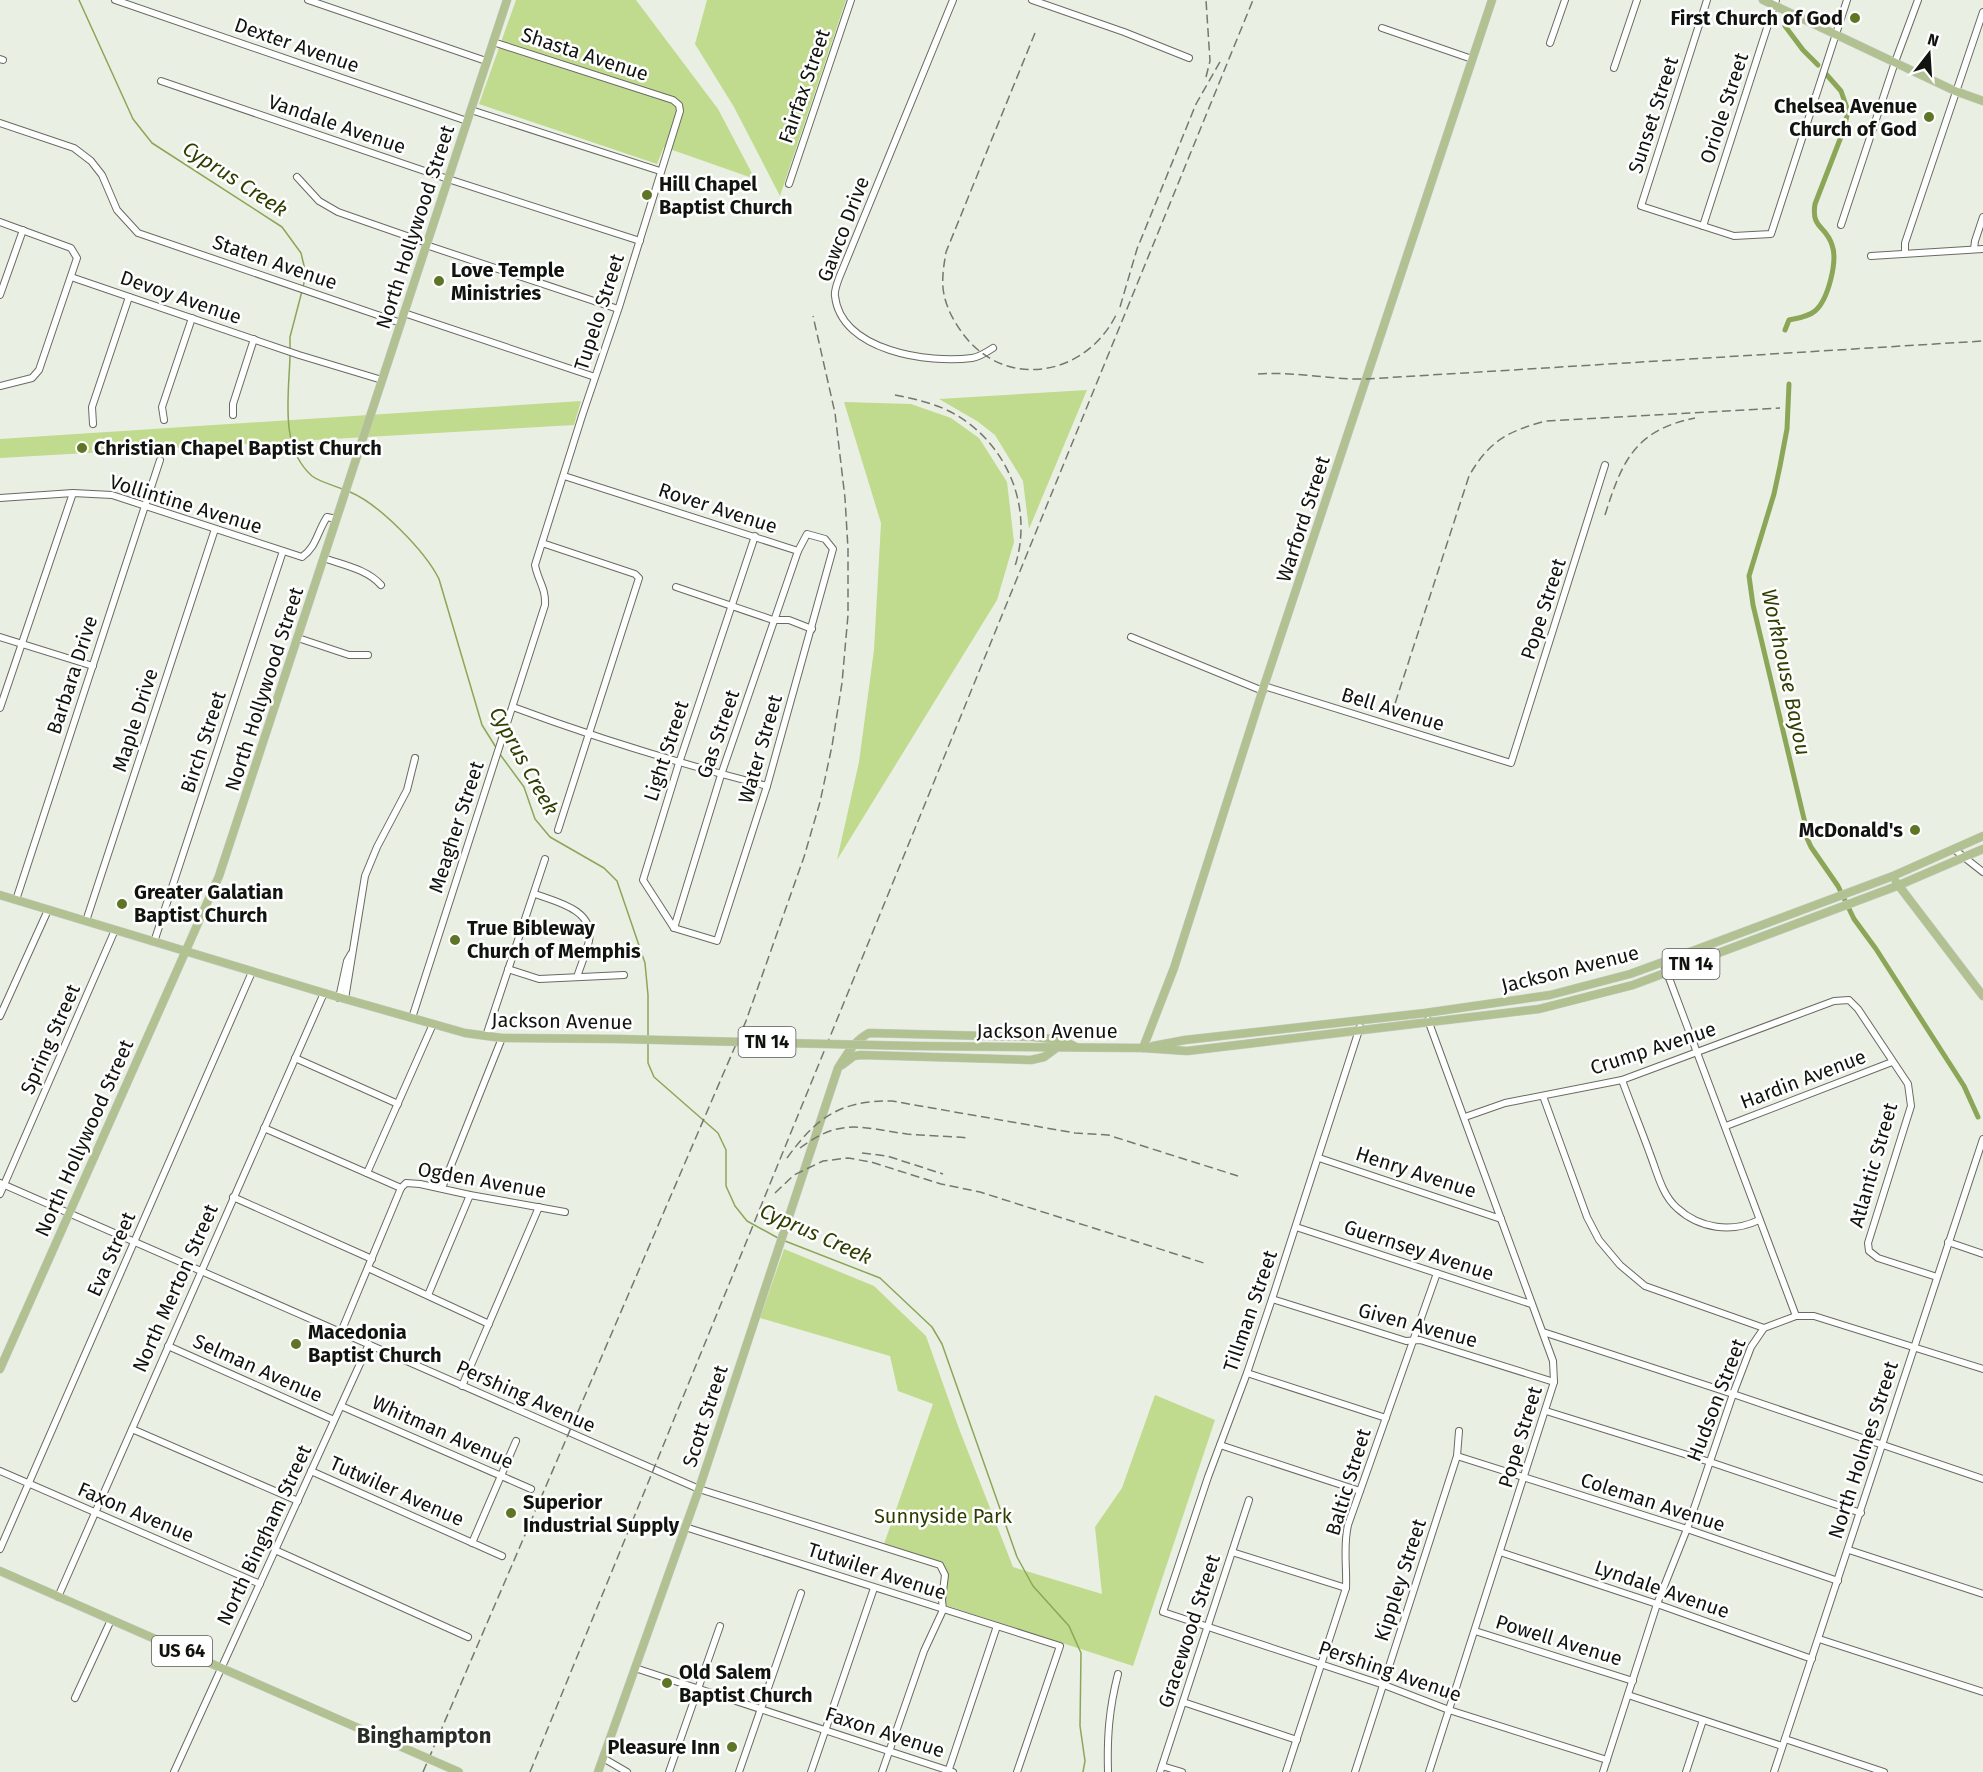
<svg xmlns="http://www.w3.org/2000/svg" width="1983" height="1772" font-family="'Fira Sans',sans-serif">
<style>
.green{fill:#c0da8e}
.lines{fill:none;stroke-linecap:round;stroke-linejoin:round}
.stream{stroke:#8ca658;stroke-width:1.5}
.canal{stroke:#8ca658;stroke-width:5}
.minor-casing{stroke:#676b61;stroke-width:8}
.major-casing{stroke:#cbcbca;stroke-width:9}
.minor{stroke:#fff;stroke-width:6}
.major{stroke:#b2c191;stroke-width:8}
.rail{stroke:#747870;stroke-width:1.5;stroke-dasharray:9 4.5;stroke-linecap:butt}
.major-bridge-casing{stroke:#cbcbca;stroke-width:9;stroke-linecap:butt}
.major-bridge{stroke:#b2c191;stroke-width:8}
.poi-dot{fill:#5e7526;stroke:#fff;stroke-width:2}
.labels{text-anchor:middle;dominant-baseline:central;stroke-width:5;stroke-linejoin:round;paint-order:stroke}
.shield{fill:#fff;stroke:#585a57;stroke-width:1.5}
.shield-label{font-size:18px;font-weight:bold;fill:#11130f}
.poi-label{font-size:20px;font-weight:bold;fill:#11130f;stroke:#fff;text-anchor:start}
.street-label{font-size:20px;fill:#11130f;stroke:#fff}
.park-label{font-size:20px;fill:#2e3d00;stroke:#fff}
.water-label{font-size:21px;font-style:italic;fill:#2f3f02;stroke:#fff}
.quarter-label{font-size:22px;font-weight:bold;fill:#2b2e26;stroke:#fff}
</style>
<rect width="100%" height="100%" fill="#eaefe3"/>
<g class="green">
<path d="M516,0H636L718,109L755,179L664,147L657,164L479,104Z"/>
<path d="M707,0H846L780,196L734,107L695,44Z"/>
<path d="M1087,390L1029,529L1023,481L995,435L977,421L939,399Z"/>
<path d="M581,401L574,425L0,458V439Z"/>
<path d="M844,402L911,404L951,418L979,438L1007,482L1014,542L997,600L837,860L859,762L874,650L881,523Z"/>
<path d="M784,1249L874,1286L926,1336L958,1426L1013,1567L1102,1594L1095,1527L1122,1488L1155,1395L1215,1420L1133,1666L942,1604L945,1575L940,1565L883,1547L933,1404L898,1391L890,1356L760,1318Z"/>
</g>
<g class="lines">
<g class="stream">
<path d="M79,0L133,119L152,143L282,227L301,253L306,274L303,287"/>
<path d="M290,348V337L302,291"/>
<path d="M290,356C289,395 279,447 312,476C320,482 333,485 342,489"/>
<path d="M350,492C379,504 425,551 439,579L482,725L497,749"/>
<path d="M499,753L524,787L535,819L550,837L604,868L617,881L645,963L648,995V1037"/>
<path d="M648,1041V1063L654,1077L718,1133L726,1150V1186L735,1206L747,1221L778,1238"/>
<path d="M785,1241L880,1278L932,1327L942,1344L1017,1557L1033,1586L1069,1626L1081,1653L1080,1726L1085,1761L1083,1772"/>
</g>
<g class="canal">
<path d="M1785,26L1803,50L1818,65"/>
<path d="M1785,330L1789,320C1798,318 1808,317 1815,311C1828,300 1838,261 1832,245C1826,225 1811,229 1815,204L1844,129L1848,111L1841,91L1826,74"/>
<path d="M1789,384L1787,429L1780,466L1774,494L1749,576L1753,605L1805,823L1806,836L1811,847L1838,886L1854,919L1876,949L1964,1086L1978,1117"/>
</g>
<g class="minor-casing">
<g id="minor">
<path d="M115,0L467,121"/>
<path d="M308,0L486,61"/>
<path d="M953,0L839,278C837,284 834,291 835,296C841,351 929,364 972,358C979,357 987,352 993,348"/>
<path d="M1032,0L1124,32L1189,58"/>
<path d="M1707,0L1641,206L1734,236L1771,234L1847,0"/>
<path d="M1382,28L1472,59"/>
<path d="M1550,43L1565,0"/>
<path d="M0,59L3,60"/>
<path d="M1614,68L1637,0"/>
<path d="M161,81L448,179L640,241"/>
<path d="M471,110L660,171"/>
<path d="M0,123L74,148L91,161L102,175L117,210L138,233L401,323"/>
<path d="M297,177L319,201L338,212L427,243"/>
<path d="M789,184L851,0"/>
<path d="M0,222L71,248L77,258L39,370L32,378L0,386"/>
<path d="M1841,225L1895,62L1918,0"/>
<path d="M1703,226L1776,0"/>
<path d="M426,245L618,309"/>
<path d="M1974,249L1975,241L1983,217"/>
<path d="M1905,253V243L1983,12"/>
<path d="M1871,256L1983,249"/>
<path d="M71,277L299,355L382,380"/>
<path d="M0,295L23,230"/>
<path d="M404,313L595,377"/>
<path d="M233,415V404L254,339"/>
<path d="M164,420L162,407L192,318"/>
<path d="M93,424L92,407L129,297"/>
<path d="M564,476L798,551L807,534L825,539L833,549L767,786L717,941L674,928L643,880L679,763L755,536"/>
<path d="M0,498L73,493L112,495L302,557C317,546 317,532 327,517L336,519"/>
<path d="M542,543L635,574L639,578L558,830"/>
<path d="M324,558C343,565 367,569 381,585"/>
<path d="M676,587L773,620H789L812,629"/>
<path d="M0,637L93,666"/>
<path d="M1131,637L1263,691"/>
<path d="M298,638L349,655H368"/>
<path d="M1264,686L1511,763L1605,465"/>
<path d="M513,707C596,738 681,764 767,786"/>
<path d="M0,708L73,493"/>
<path d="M1955,850L1983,872"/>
<path d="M535,894C557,902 595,910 589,941C586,953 581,965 577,977"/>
<path d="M16,900L160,460"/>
<path d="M86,921L215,529"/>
<path d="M674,928L721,775L798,551"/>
<path d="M154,942L283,551"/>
<path d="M1663,962L1796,1316"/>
<path d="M508,969L539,979L624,975"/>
<path d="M339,998L347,961L351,954"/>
<path d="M345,999L365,876L377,847L407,790L415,758"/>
<path d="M0,1016L48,910"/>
<path d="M412,1018L545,605C546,588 538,581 535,565L582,416L619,307L680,111L679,105L673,100L493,42"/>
<path d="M1428,1020L1553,1361L1554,1382L1429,1772"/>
<path d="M1360,1027L1272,1299L1247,1373L1208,1477L1163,1612L1384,1685L1449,1710L1607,1760"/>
<path d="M486,1036L545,859"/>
<path d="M295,1058L398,1104"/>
<path d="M1622,1080C1631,1105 1641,1129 1650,1154C1657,1172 1662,1195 1677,1208C1700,1229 1732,1233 1759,1220"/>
<path d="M1543,1096L1587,1217L1599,1240L1620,1265L1645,1286L1764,1328"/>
<path d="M1465,1117L1505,1103L1622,1080L1834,1001L1849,1000L1858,1009L1908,1084L1911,1106L1868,1243L1869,1251L1878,1258L1937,1277"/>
<path d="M1726,1126L1892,1062"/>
<path d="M264,1128L401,1188L406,1183L420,1184L470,1195L565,1212"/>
<path d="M1319,1158L1501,1219"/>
<path d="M367,1173L433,1024"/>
<path d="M0,1183L699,1489L940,1565L945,1575L942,1600L943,1610L924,1651L882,1772"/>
<path d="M442,1188L502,1038"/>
<path d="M0,1194L115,930"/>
<path d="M233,1197L372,1259"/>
<path d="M1296,1227L1531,1304"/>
<path d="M1948,1242L1983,1254"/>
<path d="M368,1268L489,1324"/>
<path d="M428,1295L470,1195"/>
<path d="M1272,1299L1406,1341L1420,1340L1554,1382"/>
<path d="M341,1332L401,1188"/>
<path d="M1543,1332L1733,1394L1983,1479"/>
<path d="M168,1346L334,1420"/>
<path d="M1247,1373L1386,1418"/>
<path d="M462,1386L539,1207"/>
<path d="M341,1406L531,1489"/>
<path d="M1546,1411L1710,1462L1861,1513"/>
<path d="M132,1429L298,1501"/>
<path d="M1220,1445L1360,1491"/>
<path d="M1457,1456L1687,1529L1838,1581"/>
<path d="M0,1471L260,1584"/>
<path d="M311,1471L502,1556"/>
<path d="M685,1527L1060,1646L1017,1772"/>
<path d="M472,1543L516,1441"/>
<path d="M0,1549L252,972"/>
<path d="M275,1550L468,1637"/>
<path d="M1849,1550L1983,1594"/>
<path d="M1232,1552L1346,1588"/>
<path d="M1500,1552L1657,1604L1812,1659"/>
<path d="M58,1597L324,993"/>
<path d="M1475,1631L1633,1681"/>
<path d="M1819,1639L1983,1692"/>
<path d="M635,1668L953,1772"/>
<path d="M1628,1695L1782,1746"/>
<path d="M75,1698L111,1620"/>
<path d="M1183,1702L1297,1740"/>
<path d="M1785,1739L1884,1772"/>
<path d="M603,1758L627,1772"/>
<path d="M1162,1766L1182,1772"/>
<path d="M174,1772L369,1344"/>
<path d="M669,1772L720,1626"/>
<path d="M739,1772L801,1593"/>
<path d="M811,1772L874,1588"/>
<path d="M948,1772L997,1626"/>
<path d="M1108,1772C1107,1737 1109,1709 1118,1674"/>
<path d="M1160,1772L1249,1500"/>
<path d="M1286,1772L1346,1588C1347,1567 1343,1546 1348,1525L1437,1273"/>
<path d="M1355,1772L1457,1456L1459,1431"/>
<path d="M1603,1772L1657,1604L1687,1529L1733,1394L1751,1347L1764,1328L1796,1316H1814L1983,1369"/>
<path d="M1686,1772L1703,1720"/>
<path d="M1774,1772L1983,1139"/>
</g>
</g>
<g class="major-casing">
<g id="major">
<path d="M1763,0L1955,91L1983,101"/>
<path d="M1896,882L1983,996"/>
<path d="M0,895L324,993L465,1033L502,1038L619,1039"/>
<path d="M915,1046L1143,1048L1187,1051L1539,1009L1633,985L1897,886L1983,849"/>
<path d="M1153,1046L1185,1040L1425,1013L1550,995L1630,974L1663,962L1893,876L1983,836"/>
<path d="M1143,1048L1174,968L1264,686L1492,0"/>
<path d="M842,1065L854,1056L861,1055L1031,1060L1044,1057L1055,1049"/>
<path d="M0,1369L219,876L507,0"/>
<path d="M0,1571L365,1731"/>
<path d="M598,1772L699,1489L838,1068C847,1054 854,1041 869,1033L1033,1037L1062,1040L1076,1047"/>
</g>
</g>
<use href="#minor" class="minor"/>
<use href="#major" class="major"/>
<g class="rail">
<path d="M1035,33L946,252C944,264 942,276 943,288C945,306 953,320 963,334C1007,392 1088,375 1117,313"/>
<path d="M1206,77L1210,61L1206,0"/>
<path d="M1120,307L1137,249L1196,104L1221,60"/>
<path d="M1258,374C1294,371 1330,380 1366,379L1983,341"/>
<path d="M895,395C920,400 946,406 967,422C1012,455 1032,513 1015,566"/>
<path d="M1605,515C1622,461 1635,430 1695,418"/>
<path d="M1391,716L1469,476C1489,441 1508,431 1546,421L1780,408"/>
<path d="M800,1148C841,1117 862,1128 907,1134C927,1136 948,1136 968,1138"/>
<path d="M862,1153L887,1156L943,1174"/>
<path d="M787,1158C816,1118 840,1100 892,1101L1075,1133L1108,1135L1238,1176"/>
<path d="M775,1193L794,1175L823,1161L848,1158L871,1162L941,1184L980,1192L1207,1264"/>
<path d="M423,1772L746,1021L804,857L820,802L832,746L842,683L848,615V549L845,498L835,413L813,316"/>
<path d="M530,1772L1253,0"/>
</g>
<g class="major-bridge-casing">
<g id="major-bridge">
<path d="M619,1039L915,1046"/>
<path d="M365,1731L459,1772"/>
</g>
</g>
<use href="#major-bridge" class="major-bridge"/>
</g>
<g class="poi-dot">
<circle cx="1855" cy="18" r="6"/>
<circle cx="1929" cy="117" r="6"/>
<circle cx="647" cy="195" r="6"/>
<circle cx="439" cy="281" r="6"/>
<circle cx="82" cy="448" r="6"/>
<circle cx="1915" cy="830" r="6"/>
<circle cx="122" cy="904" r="6"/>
<circle cx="455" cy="940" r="6"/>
<circle cx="296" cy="1344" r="6"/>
<circle cx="511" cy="1513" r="6"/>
<circle cx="667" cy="1683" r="6"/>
<circle cx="732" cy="1747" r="6"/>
</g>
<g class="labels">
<g class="shield">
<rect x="1662.5" y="949" width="57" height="30" rx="4.5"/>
<rect x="738.5" y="1027" width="57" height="30" rx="4.5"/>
<rect x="152" y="1636" width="60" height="30" rx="4.5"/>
</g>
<g class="shield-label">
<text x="1691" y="964">TN 14</text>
<text x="767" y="1042">TN 14</text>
<text x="182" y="1651">US 64</text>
</g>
<g class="poi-label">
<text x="1843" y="18" text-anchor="end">First Church of God</text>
<text x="1917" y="106" text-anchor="end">Chelsea Avenue<tspan x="1917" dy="23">Church of God</tspan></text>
<text x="659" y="184">Hill Chapel<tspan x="659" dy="23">Baptist Church</tspan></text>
<text x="451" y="270">Love Temple<tspan x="451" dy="23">Ministries</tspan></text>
<text x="94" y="448">Christian Chapel Baptist Church</text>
<text x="1903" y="830" text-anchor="end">McDonald's</text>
<text x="134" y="892">Greater Galatian<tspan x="134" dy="23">Baptist Church</tspan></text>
<text x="467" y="928">True Bibleway<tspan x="467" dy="23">Church of Memphis</tspan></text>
<text x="308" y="1332">Macedonia<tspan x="308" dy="23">Baptist Church</tspan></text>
<text x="523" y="1502">Superior<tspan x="523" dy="23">Industrial Supply</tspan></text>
<text x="679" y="1672">Old Salem<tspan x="679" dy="23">Baptist Church</tspan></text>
<text x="720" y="1747" text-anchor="end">Pleasure Inn</text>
</g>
<g class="street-label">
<text transform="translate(297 45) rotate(19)">Dexter Avenue</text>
<text transform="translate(585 54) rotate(18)">Shasta Avenue</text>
<text transform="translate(804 86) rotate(-71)">Fairfax Street</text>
<text transform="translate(1724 108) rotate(-72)">Oriole Street</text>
<text transform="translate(1653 115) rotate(-72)">Sunset Street</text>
<text transform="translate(337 124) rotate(19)">Vandale Avenue</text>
<text transform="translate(415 227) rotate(-72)">North Hollywood Street</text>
<text transform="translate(843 229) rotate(-69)">Gawco Drive</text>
<text transform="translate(275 262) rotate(19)">Staten Avenue</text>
<text transform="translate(181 297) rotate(19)">Devoy Avenue</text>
<text transform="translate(599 312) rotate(-72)">Tupelo Street</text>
<text transform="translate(186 504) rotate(17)">Vollintine Avenue</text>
<text transform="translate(718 508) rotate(18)">Rover Avenue</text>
<text transform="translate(1303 519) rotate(-72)">Warford Street</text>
<text transform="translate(1543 609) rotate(-72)">Pope Street</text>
<text transform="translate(72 675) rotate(-72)">Barbara Drive</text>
<text transform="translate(264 689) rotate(-72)">North Hollywood Street</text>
<text transform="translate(1393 709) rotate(17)">Bell Avenue</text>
<text transform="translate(135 720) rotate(-72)">Maple Drive</text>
<text transform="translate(718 734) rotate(-71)">Gas Street</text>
<text transform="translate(203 742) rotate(-72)">Birch Street</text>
<text transform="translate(760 749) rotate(-74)">Water Street</text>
<text transform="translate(666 751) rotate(-72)">Light Street</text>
<text transform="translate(456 827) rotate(-72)">Meagher Street</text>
<text transform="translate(1570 969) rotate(-14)">Jackson Avenue</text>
<text transform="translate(562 1021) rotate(1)">Jackson Avenue</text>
<text x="1047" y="1031">Jackson Avenue</text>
<text transform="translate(50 1039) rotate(-66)">Spring Street</text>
<text transform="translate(1653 1048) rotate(-18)">Crump Avenue</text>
<text transform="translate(1803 1079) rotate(-21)">Hardin Avenue</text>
<text transform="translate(84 1138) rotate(-66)">North Hollywood Street</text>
<text transform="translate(1873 1165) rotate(-74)">Atlantic Street</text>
<text transform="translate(1416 1172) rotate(18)">Henry Avenue</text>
<text transform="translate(482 1180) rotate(10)">Ogden Avenue</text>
<text transform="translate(1419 1250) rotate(18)">Guernsey Avenue</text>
<text transform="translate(111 1254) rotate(-66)">Eva Street</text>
<text transform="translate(175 1288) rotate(-66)">North Merton Street</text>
<text transform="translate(1250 1311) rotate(-71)">Tillman Street</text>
<text transform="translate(1418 1325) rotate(15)">Given Avenue</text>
<text transform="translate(258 1368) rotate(24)">Selman Avenue</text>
<text transform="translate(526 1396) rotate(24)">Pershing Avenue</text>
<text transform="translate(1716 1400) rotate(-69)">Hudson Street</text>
<text transform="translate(705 1416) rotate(-72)">Scott Street</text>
<text transform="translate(443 1432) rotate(24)">Whitman Avenue</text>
<text transform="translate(1520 1437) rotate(-73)">Pope Street</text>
<text transform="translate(1863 1450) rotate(-72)">North Holmes Street</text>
<text transform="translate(1348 1482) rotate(-73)">Baltic Street</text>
<text transform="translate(397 1491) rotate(24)">Tutwiler Avenue</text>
<text transform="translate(1653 1502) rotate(18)">Coleman Avenue</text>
<text transform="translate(136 1512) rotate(23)">Faxon Avenue</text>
<text transform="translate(264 1535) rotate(-65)">North Bingham Street</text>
<text transform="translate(877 1571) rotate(18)">Tutwiler Avenue</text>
<text transform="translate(1400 1580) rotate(-72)">Kippley Street</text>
<text transform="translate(1662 1589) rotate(19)">Lyndale Avenue</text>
<text transform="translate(1189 1631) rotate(-72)">Gracewood Street</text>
<text transform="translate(1559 1640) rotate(17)">Powell Avenue</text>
<text transform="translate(1390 1671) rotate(19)">Pershing Avenue</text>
<text transform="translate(885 1732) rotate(18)">Faxon Avenue</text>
</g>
<g class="park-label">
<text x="943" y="1516">Sunnyside Park</text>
</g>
<g class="water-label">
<text transform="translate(235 179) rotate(33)">Cyprus Creek</text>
<text transform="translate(1786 672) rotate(78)">Workhouse Bayou</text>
<text transform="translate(524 761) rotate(61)">Cyprus Creek</text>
<text transform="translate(816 1234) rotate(24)">Cyprus Creek</text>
</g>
<g class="quarter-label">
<text x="424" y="1735">Binghampton</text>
</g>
</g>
<g transform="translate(1929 54) rotate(17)" stroke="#ffffff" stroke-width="4.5" paint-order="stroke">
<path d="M0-4.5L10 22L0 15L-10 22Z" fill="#11130f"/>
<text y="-9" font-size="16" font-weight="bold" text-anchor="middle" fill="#11130f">N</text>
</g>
</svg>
